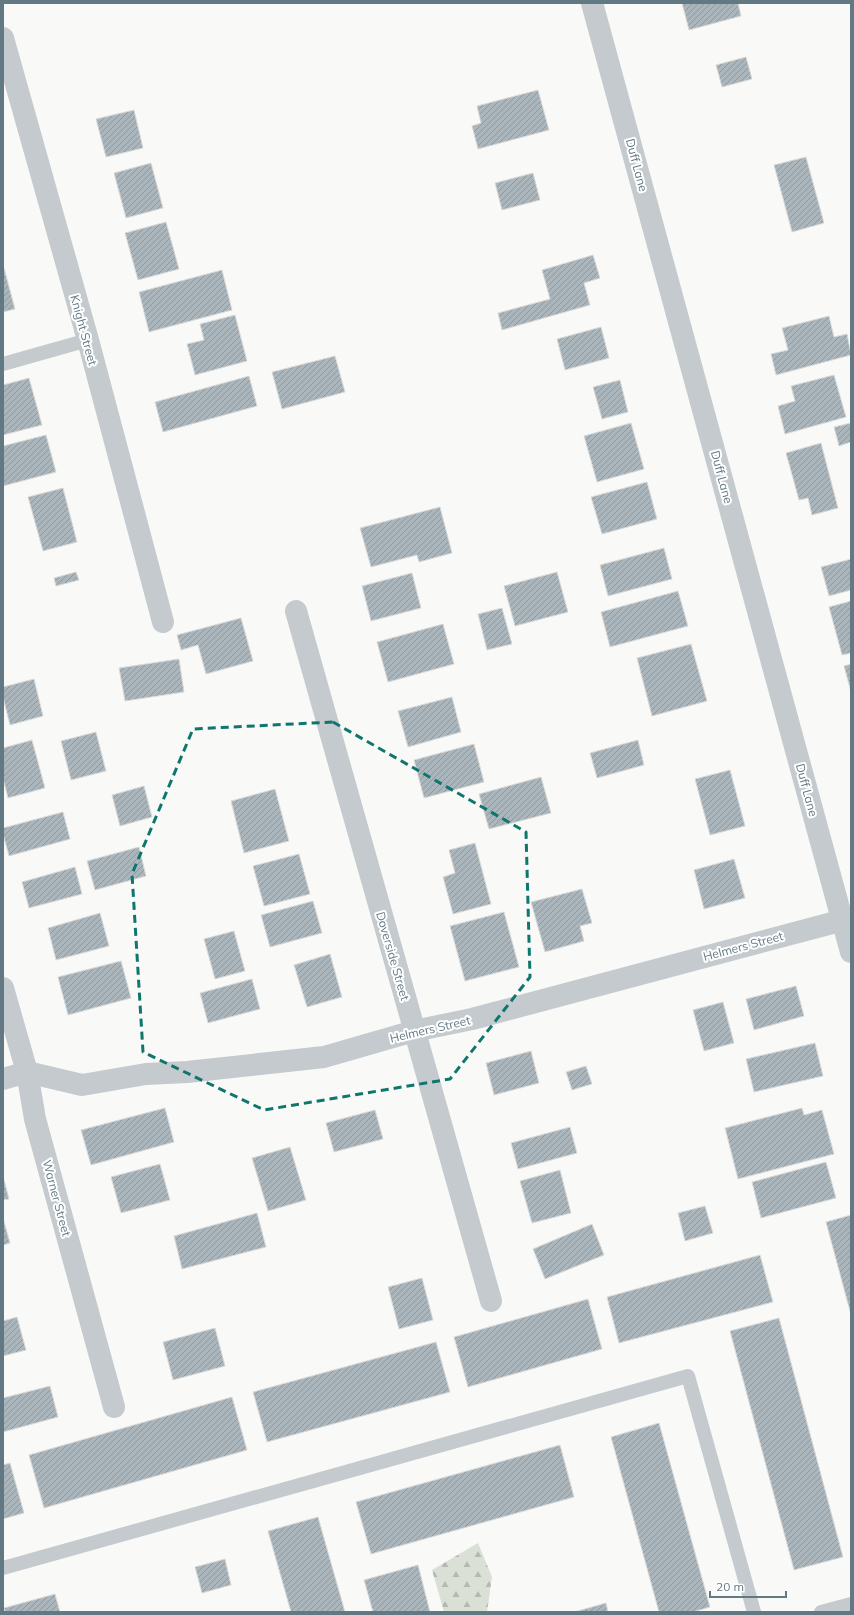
<svg xmlns="http://www.w3.org/2000/svg" width="854" height="1615" font-family="Mulish,sans-serif">
<style>
.forest{fill:url(#forest-firs)}
.building{fill:url(#building-hatch);stroke:#dbdbd9}
.lines{fill:none;stroke-linecap:round;stroke-linejoin:round}
.lane{stroke:#c4cacd;stroke-width:14}
.street{stroke:#c4cacd;stroke-width:22}
.marked{fill:none;stroke:#0f766e;stroke-width:3;stroke-dasharray:8 5;stroke-linejoin:round}
.labels{text-anchor:middle;dominant-baseline:central;stroke-width:4;stroke-linejoin:round;paint-order:stroke}
.street-label{font-size:12px;fill:#627984;stroke:#fff}
</style>
<defs>
<pattern id="forest-firs" width="22" height="20" patternUnits="userSpaceOnUse"><rect width="22" height="20" fill="#dae0d6"/><path d="M5 1l3.5 6h-7zM16 11l3.5 6h-7z" fill="#b4bab3"/></pattern>
<pattern id="building-hatch" width="6" height="6" patternUnits="userSpaceOnUse"><rect width="6" height="6" fill="#aab6bb"/><path d="M-1 1l2-2M0 6l6-6M5 7l2-2" fill="none" stroke="#8e999e"/></pattern>
</defs>
<rect width="100%" height="100%" fill="#f9f9f7"/>
<path class="forest" d="M478,1543L492,1577L487,1612H444L432,1570Z"/>
<g class="building">
<path d="M682,3H738L741,16L689,30Z"/>
<path d="M746,57L752,79L722,87L716,65Z"/>
<path d="M538,90L549,130L478,149L472,126L481,123L477,106Z"/>
<path d="M134,110L143,148L106,157L96,119Z"/>
<path d="M806,157L824,223L792,232L774,165Z"/>
<path d="M151,163L163,208L126,218L114,173Z"/>
<path d="M533,173L540,200L502,210L495,183Z"/>
<path d="M166,222L179,269L138,280L125,233Z"/>
<path d="M593,255L600,278L584,283L590,305L502,330L498,313L550,299L542,270Z"/>
<path d="M4,268L15,309L3,312V269Z"/>
<path d="M222,270L232,310L149,332L139,292Z"/>
<path d="M235,315L247,361L195,375L187,344L204,340L200,324Z"/>
<path d="M829,316L834,337L847,334L851,355L776,375L771,354L788,350L782,328Z"/>
<path d="M601,327L609,358L565,370L557,339Z"/>
<path d="M335,356L345,392L282,409L272,372Z"/>
<path d="M834,375L846,417L785,434L778,406L795,401L791,386Z"/>
<path d="M249,376L257,406L163,432L155,402Z"/>
<path d="M29,378L42,425L3,435V385Z"/>
<path d="M620,380L628,412L602,419L593,387Z"/>
<path d="M631,423L644,469L597,482L584,436Z"/>
<path d="M851,423V442L839,446L834,427Z"/>
<path d="M46,435L56,472L3,486V446Z"/>
<path d="M821,443L838,508L812,515L808,498L799,500L786,453Z"/>
<path d="M647,482L657,519L602,534L591,497Z"/>
<path d="M63,488L77,542L43,551L28,497Z"/>
<path d="M440,507L452,553L419,562L417,555L371,567L360,528Z"/>
<path d="M664,548L672,579L608,596L600,565Z"/>
<path d="M851,559V590L829,596L821,567Z"/>
<path d="M76,572L79,580L56,586L54,578Z"/>
<path d="M557,572L568,612L515,626L504,586Z"/>
<path d="M412,573L421,608L371,621L362,586Z"/>
<path d="M678,591L688,626L610,647L601,612Z"/>
<path d="M851,601V653L842,655L829,607Z"/>
<path d="M502,608L512,644L487,650L478,614Z"/>
<path d="M241,618L253,661L206,674L198,645L181,650L177,635Z"/>
<path d="M443,624L454,664L388,682L377,642Z"/>
<path d="M691,644L707,701L652,716L637,658Z"/>
<path d="M179,659L184,692L125,701L119,668Z"/>
<path d="M851,664V692L844,666Z"/>
<path d="M34,679L43,716L10,725L3,697V687Z"/>
<path d="M452,697L461,732L408,747L398,711Z"/>
<path d="M96,732L106,771L71,780L61,741Z"/>
<path d="M32,740L45,788L8,798L3,778V748Z"/>
<path d="M638,740L644,765L597,778L590,753Z"/>
<path d="M474,744L484,782L424,798L414,760Z"/>
<path d="M730,770L745,826L710,835L695,779Z"/>
<path d="M541,777L551,813L489,829L479,794Z"/>
<path d="M144,786L152,817L120,826L112,795Z"/>
<path d="M275,789L289,841L244,853L231,801Z"/>
<path d="M63,812L70,839L9,856L3,834V828Z"/>
<path d="M475,843L491,904L453,914L443,877L455,873L449,850Z"/>
<path d="M139,847L146,876L95,890L87,861Z"/>
<path d="M299,854L310,894L264,906L253,866Z"/>
<path d="M734,859L745,898L704,909L694,870Z"/>
<path d="M75,867L82,894L29,908L22,882Z"/>
<path d="M582,889L592,923L580,926L584,941L545,952L531,902Z"/>
<path d="M313,901L322,933L270,947L261,915Z"/>
<path d="M504,912L519,967L465,981L450,926Z"/>
<path d="M100,913L109,946L56,960L48,928Z"/>
<path d="M234,931L245,971L215,979L204,939Z"/>
<path d="M330,954L342,997L307,1007L294,965Z"/>
<path d="M121,961L131,998L68,1015L58,977Z"/>
<path d="M252,979L260,1009L208,1023L200,993Z"/>
<path d="M796,986L804,1016L754,1030L746,999Z"/>
<path d="M723,1002L734,1043L704,1051L693,1010Z"/>
<path d="M815,1043L823,1076L754,1092L746,1059Z"/>
<path d="M531,1051L539,1083L494,1095L486,1063Z"/>
<path d="M586,1066L592,1084L572,1090L566,1072Z"/>
<path d="M165,1108L174,1142L91,1165L81,1130Z"/>
<path d="M802,1108L804,1115L822,1110L834,1154L738,1179L725,1128Z"/>
<path d="M375,1110L383,1139L334,1152L326,1123Z"/>
<path d="M570,1127L577,1153L518,1169L511,1143Z"/>
<path d="M290,1147L306,1200L268,1211L252,1158Z"/>
<path d="M826,1162L836,1198L761,1218L752,1182Z"/>
<path d="M160,1164L170,1200L121,1213L111,1177Z"/>
<path d="M560,1170L571,1213L532,1223L520,1181Z"/>
<path d="M3,1176L9,1199L3,1200Z"/>
<path d="M705,1206L713,1233L685,1241L678,1213Z"/>
<path d="M257,1213L266,1247L182,1269L174,1236Z"/>
<path d="M851,1215V1315L826,1222Z"/>
<path d="M3,1218L10,1243L3,1245Z"/>
<path d="M592,1224L604,1255L545,1279L533,1249Z"/>
<path d="M760,1255L773,1302L619,1343L607,1297Z"/>
<path d="M422,1278L433,1320L399,1329L388,1287Z"/>
<path d="M588,1299L602,1349L468,1387L454,1337Z"/>
<path d="M17,1317L26,1350L3,1356V1321Z"/>
<path d="M779,1318L843,1557L794,1570L730,1331Z"/>
<path d="M215,1328L225,1366L173,1380L163,1342Z"/>
<path d="M436,1342L450,1392L267,1442L253,1392Z"/>
<path d="M50,1386L58,1417L3,1432V1398Z"/>
<path d="M232,1397L247,1450L44,1508L29,1455Z"/>
<path d="M659,1423L710,1607L693,1612H659L611,1437Z"/>
<path d="M560,1445L574,1497L371,1554L356,1502Z"/>
<path d="M10,1463L24,1513L3,1519V1465Z"/>
<path d="M318,1517L345,1612H291L268,1531Z"/>
<path d="M225,1559L231,1585L202,1593L195,1567Z"/>
<path d="M418,1565L430,1612H373L364,1580Z"/>
<path d="M55,1594L60,1612H5L4,1608Z"/>
<path d="M606,1603L608,1612H574Z"/>
</g>
<g class="lines">
<g class="lane">
<path d="M3,364L88,340"/>
<path d="M3,1568L688,1376L754,1612"/>
<path d="M821,1612L851,1604"/>
</g>
<g class="street">
<path d="M592,3L851,952"/>
<path d="M3,38L88,340L163,622"/>
<path d="M296,611L491,1301"/>
<path d="M3,988L27,1072L35,1119L114,1407"/>
<path d="M3,1079L27,1072L82,1085L146,1074L187,1072L324,1057L414,1031L472,1019L851,918"/>
</g>
</g>
<path class="marked" d="M333,722L526,832L530,977L450,1079L264,1110L143,1052L132,874L193,729Z"/>
<g class="labels">
<g class="street-label">
<text transform="translate(637 165) rotate(75)">Duff Lane</text>
<text transform="translate(84 330) rotate(75)">Knight Street</text>
<text transform="translate(722 477) rotate(75)">Duff Lane</text>
<text transform="translate(807 790) rotate(75)">Duff Lane</text>
<text transform="translate(743 946) rotate(-15)">Helmers Street</text>
<text transform="translate(393 956) rotate(74)">Doverside Street</text>
<text transform="translate(430 1029) rotate(-13)">Helmers Street</text>
<text transform="translate(57 1198) rotate(75)">Warner Street</text>
</g>
</g>
<rect width="854" height="1615" fill="none" stroke="#627984" stroke-width="8"/>
<path d="M710 1591v6h76v-6" fill="none" stroke="#627984" stroke-width="2"/>
<text x="716" y="1591" font-size="12" fill="#627984" stroke="#ffffff" stroke-width="3" paint-order="stroke">20 m</text>
</svg>
